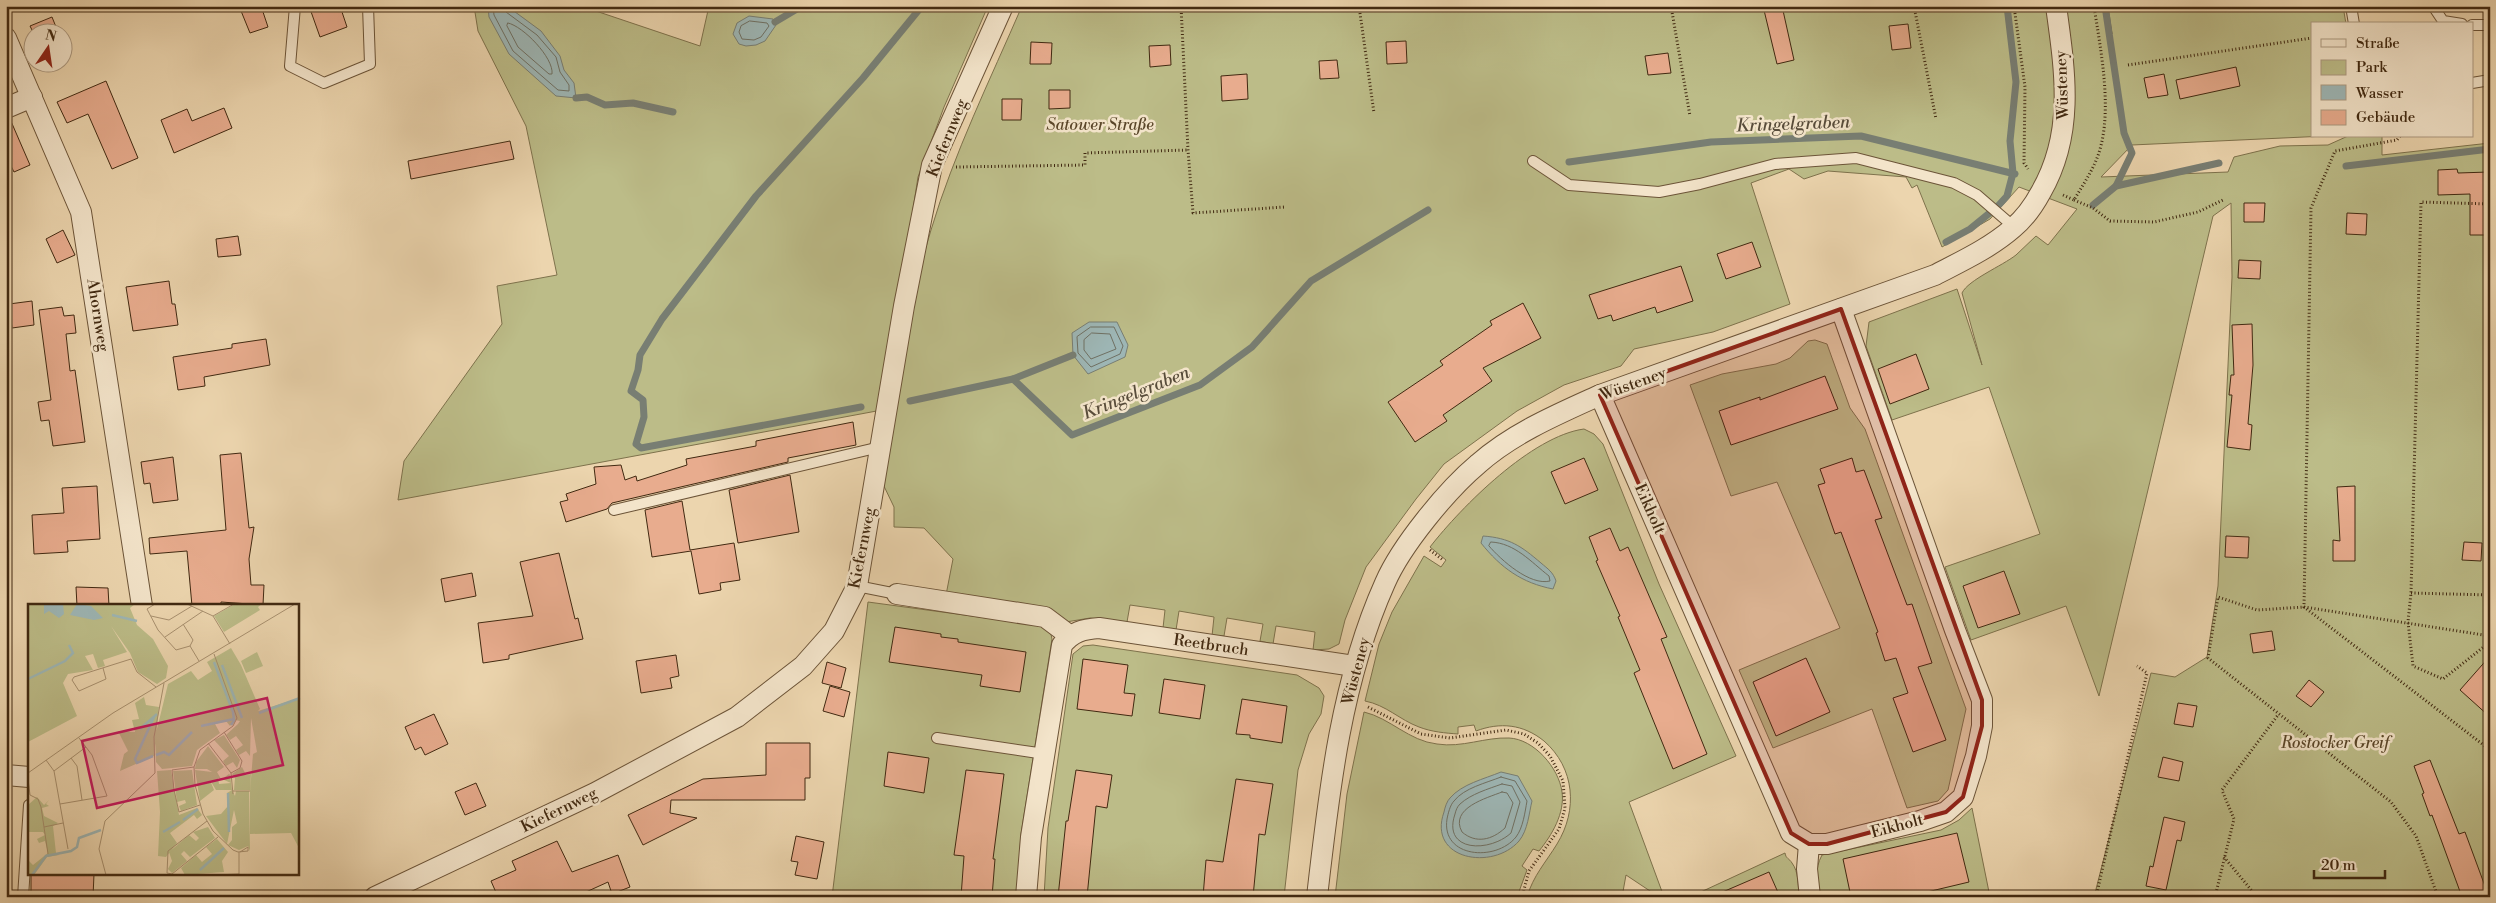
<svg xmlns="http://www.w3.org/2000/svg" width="2496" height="903" font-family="'Libre Bodoni',serif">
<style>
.green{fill:#bcbc88;stroke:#7e724c}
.water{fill:#9db6b5;stroke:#787e73}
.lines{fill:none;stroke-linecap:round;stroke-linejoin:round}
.shore{stroke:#6f7063;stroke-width:1}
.stream{stroke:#787e73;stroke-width:7}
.building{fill:#e8ac8e;stroke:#412911}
.lane-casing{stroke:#6c5438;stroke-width:12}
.street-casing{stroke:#6c5438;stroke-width:22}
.path{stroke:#412911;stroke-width:3;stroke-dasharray:1 2.5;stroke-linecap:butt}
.lane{stroke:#f3e4ca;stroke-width:10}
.street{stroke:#f3e4ca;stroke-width:20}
.marked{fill:#8f2418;fill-opacity:0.2;stroke:#8f2418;stroke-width:4;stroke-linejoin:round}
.labels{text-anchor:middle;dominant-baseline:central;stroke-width:5;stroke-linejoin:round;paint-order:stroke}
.street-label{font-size:16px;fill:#412911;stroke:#f3e4ca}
.park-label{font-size:16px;font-style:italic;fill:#5a4629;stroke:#f3e4ca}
.water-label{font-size:18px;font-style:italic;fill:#584c3a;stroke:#f3e4ca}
.inset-river{fill:none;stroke:#9db6b5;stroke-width:2.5}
.inset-road{fill:none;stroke:#a8906f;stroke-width:1}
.view{fill:#c2185b;fill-opacity:0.15;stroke:#c2185b;stroke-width:2.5}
.inset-edge{fill:none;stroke:#412911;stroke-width:2.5}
</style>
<rect width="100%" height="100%" fill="#ecd5ae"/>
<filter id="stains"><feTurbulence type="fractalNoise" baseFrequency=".004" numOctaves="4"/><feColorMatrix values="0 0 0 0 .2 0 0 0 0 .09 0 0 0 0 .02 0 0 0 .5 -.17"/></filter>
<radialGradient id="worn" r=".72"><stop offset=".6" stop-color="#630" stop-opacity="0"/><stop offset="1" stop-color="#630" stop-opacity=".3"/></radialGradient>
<g class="green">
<path d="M474,6H581L700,46L709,6H988L944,107L918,177L882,410L398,500L404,461L502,324L497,286L557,275L526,126L478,31Z"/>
<path d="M1022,6H2107L2112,34L2108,6H2343L2346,24H2312V136H2326L2132,145L2101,177L2228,172L2234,157L2280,146L2328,145L2348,136H2382V155L2490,143V897H2094L2151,673L2175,677L2207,657L2218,586L2232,277L2231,203L2213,216L2099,696L2066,606L1971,640L1945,567L2040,534L1989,387L1892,420L1866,346L1869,322L1957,289L1982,365L1962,293C1968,280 2002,266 2016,255C2023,249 2029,242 2036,236L2048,245L2077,209L2019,187L1990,219L1942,247L1917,185L1912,188L1906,177L1828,171L1804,179L1789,169L1751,183L1790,304L1713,332L1634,349L1621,366L1564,385L1517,411L1444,464L1416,499L1366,567L1345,620L1339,644L1329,649L1313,650L1315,632L1276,626L1273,644L1260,641L1263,624L1227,618L1224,636H1212L1214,617L1179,611L1176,630L1163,628L1165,610L1130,605L1127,622L1090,618L1066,622L946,595L953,559L924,528L894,527V507L882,482C896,398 906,312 931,230C954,153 990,80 1022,6Z"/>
<path d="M1815,340L1827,344L1850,408L1865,429L1966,709L1948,790L1938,801L1907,808L1872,709L1773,748L1739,670L1840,628L1777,482L1731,496L1690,385L1722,374L1776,364L1790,358L1808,341Z"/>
<path d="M1584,429L1594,434L1603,444L1659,584L1736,756L1629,802L1664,897H1659L1626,875L1622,897H1527C1533,876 1546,862 1557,844C1578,810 1575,768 1544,741C1523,724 1500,722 1476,731L1474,725L1458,727V734C1445,733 1432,732 1419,727C1400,720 1386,705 1365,701L1379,644L1392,612L1424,556L1441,567L1446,560L1430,547C1462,506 1532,436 1584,429Z"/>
<path d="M868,602L1038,625L1050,630L1052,639L1021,834L1017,897H832Z"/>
<path d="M1093,645L1297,675L1319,688L1324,696L1321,714L1309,734L1298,770L1284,897H1044L1048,828L1073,654L1083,646Z"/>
<path d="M1364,712C1390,718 1409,741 1437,744C1462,748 1485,737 1509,738C1534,739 1559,768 1562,792C1565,813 1552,835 1539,851L1533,849L1522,866L1527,870L1517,897H1335L1347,794Z"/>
<path d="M1972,808L1990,897H1821C1817,881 1814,870 1822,855L1941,830L1959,820Z"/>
<path d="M1785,853C1786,859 1789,858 1792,863C1799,872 1798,886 1799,897H1690Z"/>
</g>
<g class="water">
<path d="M488,6H507L541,31L560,56L564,70L574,83L576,98L556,96L509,54L489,17Z"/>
<path d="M749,16L773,19L776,25L765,41L756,45L746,46L739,44L733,34L737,23Z"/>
<path d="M1089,322H1117L1128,345L1125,357L1088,374L1073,355L1072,333Z"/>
<path d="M1483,536C1510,538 1521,546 1541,563C1548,569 1553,572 1556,581L1553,589C1522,583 1501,568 1481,543Z"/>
<path d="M1501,772L1518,776L1532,801C1529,813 1528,830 1519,841C1493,871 1427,860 1444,812C1445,807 1447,801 1450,798C1462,784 1484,779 1501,772Z"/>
</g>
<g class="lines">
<g class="shore">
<path d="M493,6L494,15L513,51L558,90L569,91V85L560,72L556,57L537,35L506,12L505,6"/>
<path d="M750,21L767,23L769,26L761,37L754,40L742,39L739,32L741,26Z"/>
<path d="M508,23C523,26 554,58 552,74H549L518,47L507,26Z"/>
<path d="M1091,327H1114L1123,346L1120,354L1091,367L1078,353L1077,337Z"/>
<path d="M1092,333L1110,334L1116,349L1091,359L1084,350V340Z"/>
<path d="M1491,542C1515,543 1531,562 1549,576L1550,581C1530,586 1501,560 1489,546Z"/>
<path d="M1501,777L1515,781L1527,801C1525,812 1523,828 1516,837C1496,862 1441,858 1447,819C1448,814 1450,805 1454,801C1464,788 1486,783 1501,777Z"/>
<path d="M1502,784L1512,786L1520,802L1511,833C1489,853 1442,852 1455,814C1456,810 1457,807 1460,804C1471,794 1488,789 1502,784Z"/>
<path d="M1502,792L1507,793L1513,803L1505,828C1492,840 1476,844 1462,832C1449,808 1487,798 1502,792Z"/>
</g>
<g class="stream">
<path d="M2105,6L2124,133L2132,153L2116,186"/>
<path d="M775,22L802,6"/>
<path d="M576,98L587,97L605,105L633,103L673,112"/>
<path d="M1569,162L1711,142L1861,136L2015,174"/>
<path d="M2346,166L2490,149"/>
<path d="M2093,205L2116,186L2219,163"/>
<path d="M1946,242L1970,229L1997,207L2007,196L2013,173L2010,141L2016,82L2007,6"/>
<path d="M1013,379L1073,355"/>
<path d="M910,401L1013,379L1072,435L1200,385L1252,347L1311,281L1428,210"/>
<path d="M861,407L641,448L636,444L644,417L643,400L631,391L638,370L640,355L662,319L756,196L863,78L922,6"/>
</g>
</g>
<g class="building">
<path d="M239,6H261L268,27L250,33Z"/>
<path d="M309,6H340L347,27L320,37Z"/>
<path d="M1763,6H1782L1794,60L1777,64Z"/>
<path d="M52,17L58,32H33L30,26Z"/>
<path d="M1908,24L1911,48L1892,50L1889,26Z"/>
<path d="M1406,41L1407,63L1387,64L1386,42Z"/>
<path d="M62,42L69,56L62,59Z"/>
<path d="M1031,42L1052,43L1051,64H1030Z"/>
<path d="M1170,45L1171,65L1150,67L1149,46Z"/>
<path d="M1668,53L1671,73L1648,75L1645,56Z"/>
<path d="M1337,60L1339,78L1320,79L1319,61Z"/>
<path d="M2236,67L2240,86L2180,99L2176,80Z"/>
<path d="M1247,74L1248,99L1222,101L1221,76Z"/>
<path d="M2164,74L2168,95L2148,98L2144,78Z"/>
<path d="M106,81L138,158L112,169L88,114L67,123L57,102Z"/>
<path d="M1049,90H1070V108L1049,109Z"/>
<path d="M1002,99H1022L1021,120H1002Z"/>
<path d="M224,108L232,128L174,153L161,120L187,109L192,121Z"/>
<path d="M10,119L30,165L14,172L6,156V120Z"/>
<path d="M510,141L514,159L411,179L408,161Z"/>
<path d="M2457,169L2458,173L2489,172V235H2470V194L2438,195V170Z"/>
<path d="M2244,203H2265L2264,222H2244Z"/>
<path d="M2347,213L2367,214L2366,235L2346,234Z"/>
<path d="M63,230L75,255L57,263L46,239Z"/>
<path d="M238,236L241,255L218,257L216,239Z"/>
<path d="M1752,242L1761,267L1726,279L1717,254Z"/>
<path d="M2239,260L2261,261L2260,279L2238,278Z"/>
<path d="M1681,266L1693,301L1657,313L1655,307L1613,321L1611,315L1598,319L1589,295Z"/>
<path d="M169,281L172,304H175L178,325L133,331L126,287Z"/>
<path d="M32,301L34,325L12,328L9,304Z"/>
<path d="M1523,303L1541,338L1483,368L1492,381L1443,415L1447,421L1415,442L1388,402L1443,365L1440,361L1492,325L1490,321Z"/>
<path d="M62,307L64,316L74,315L76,333L66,334L70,371L75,370L85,442L53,446L49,420L41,421L38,402L51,400L39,310Z"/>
<path d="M2252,324L2253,365L2248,424L2252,425L2250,450L2227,447L2232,395H2229L2231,375H2234L2232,325Z"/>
<path d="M266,339L270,365L204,377L205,386L178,390L173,357L232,348V344Z"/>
<path d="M1916,354L1929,389L1890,404L1878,369Z"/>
<path d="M1825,376L1838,409L1731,445L1719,411L1760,397V400Z"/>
<path d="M853,422L856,445L788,458V462L612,503L607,509L566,522L560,502L568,500L566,494L596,484L594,467L621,465L625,480L636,476L637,481L687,465L686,459L756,446V441Z"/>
<path d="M241,453L249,528L254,527L249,559L251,585H264L263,605L221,602V606H192L187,551L150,554L149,538L226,530L220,455Z"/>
<path d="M173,457L178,500L153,503L150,483L144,484L141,462Z"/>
<path d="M1584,458L1598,490L1565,504L1551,472Z"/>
<path d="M1852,458L1856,472L1864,470L1882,518L1875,520L1907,605L1912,604L1932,663L1918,667L1946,740L1913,752L1893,698L1908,693L1896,658L1885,661L1876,633L1878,632L1841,532L1835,534L1818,485L1825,483L1820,469Z"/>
<path d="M790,475L799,532L738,543L729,490Z"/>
<path d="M97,486L100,539L67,541L68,552L34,554L32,515L64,513L62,488Z"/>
<path d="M2355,486V561H2333V540L2340,541L2337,487Z"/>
<path d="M682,501L690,550L734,543L740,580L720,583L721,590L699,594L691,551L652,557L645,510Z"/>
<path d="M1610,528L1620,551L1628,547L1650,598L1667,637L1661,639L1707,754L1673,769L1634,673L1640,670L1618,617L1620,616L1596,561L1598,560L1589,537Z"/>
<path d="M2226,536L2249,537L2248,558L2225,557Z"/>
<path d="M2464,542L2482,543L2481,561L2462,560Z"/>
<path d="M559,553L575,619L578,618L583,639L509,655V659L483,663L478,623L533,616L520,562Z"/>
<path d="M2004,571L2020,614L1978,628L1963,586Z"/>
<path d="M472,573L476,596L445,602L441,579Z"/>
<path d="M76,587L108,588L109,606H77Z"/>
<path d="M895,627L941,634V637L958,639V642L1026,652L1020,692L980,686L982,675L889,662Z"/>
<path d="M2272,631L2275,650L2253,653L2250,634Z"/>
<path d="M676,655L679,676L670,678L672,688L641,693L636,661Z"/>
<path d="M2490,656V717L2460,690Z"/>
<path d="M1806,658L1830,712L1776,736L1753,682Z"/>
<path d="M1083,659L1128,665L1124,693L1135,694L1132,716L1077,709Z"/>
<path d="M827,662L846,668L841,688L822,683Z"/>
<path d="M1164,679L1205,685L1200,719L1159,713Z"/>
<path d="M2309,680L2324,692L2311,707L2296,696Z"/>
<path d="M830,686L850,692L844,717L823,711Z"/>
<path d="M1242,699L1287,706L1282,743L1250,738V735L1236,734Z"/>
<path d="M2178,703L2197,706L2193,727L2174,724Z"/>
<path d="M434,714L448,744L425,755L421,747L415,750L405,727Z"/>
<path d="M766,743H810V778H805V800H671L670,813L697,818L643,845L628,815L703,779L766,775Z"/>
<path d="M888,752L929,758L924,793L884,786Z"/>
<path d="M2163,757L2183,762L2179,781L2158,777Z"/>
<path d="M2430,760L2459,834L2465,832L2489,897H2462L2432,815L2430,816L2422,794L2424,793L2414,766Z"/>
<path d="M966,770L1004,774L993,859H995L992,897H961L964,856L954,855Z"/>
<path d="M1076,770L1112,775L1107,808L1096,806L1087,897H1058L1066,821H1068Z"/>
<path d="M1236,779L1273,784L1265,835L1259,834L1253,897H1203L1206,860L1223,862Z"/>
<path d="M476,783L486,806L465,815L455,792Z"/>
<path d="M2164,817L2185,822L2181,841L2177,840L2166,890L2146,886L2150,866L2153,867Z"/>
<path d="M1957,833L1969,882L1906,897H1851L1843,859Z"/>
<path d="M796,836L824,842L817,879L795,875L798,862L791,861Z"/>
<path d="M557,841L572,872L618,855L630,887L612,894L608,882L575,897H498L491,881L516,870L512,861Z"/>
<path d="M1769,872L1780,897H1711Z"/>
<path d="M31,874H94L93,897H31Z"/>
</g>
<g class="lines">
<g class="lane-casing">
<g id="lane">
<path d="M295,6L290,66L324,83L370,64L368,6"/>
<path d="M2351,6L2354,24"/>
<path d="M2433,6L2443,21L2462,24"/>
<path d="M2472,25H2490"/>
<path d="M2472,83L2490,80"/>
<path d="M1533,161L1569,185L1659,192L1700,184L1775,164L1856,158L1954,183L1977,195L2014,227"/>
<path d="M614,510L880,447"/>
<path d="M857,586L897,594"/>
<path d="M937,738L1045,754"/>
<path d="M23,897L29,805"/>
</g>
</g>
<g class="street-casing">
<g id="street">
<path d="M6,38L81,212L142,606"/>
<path d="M6,108L32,97"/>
<path d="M1600,395L1791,833L1809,844H1827L1920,821L1946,812L1963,797L1976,756L1982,726V700L1955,630L1841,309"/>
<path d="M897,594L1045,617L1069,635"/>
<path d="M6,775L29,777"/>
<path d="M1809,844L1807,869L1810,897"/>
<path d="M375,897L595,793L737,717L803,666L834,631L857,586L904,306L932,165L1003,6"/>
<path d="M1026,897L1031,837L1062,645C1072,632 1083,629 1099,628L1354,666"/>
<path d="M1317,897C1329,791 1341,681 1385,583C1401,546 1447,490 1478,464C1513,433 1558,414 1600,395L1935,275C1962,261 1990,248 2013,228C2025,218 2034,205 2041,192C2075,133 2065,71 2056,6"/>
</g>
</g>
<g class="path">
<path d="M1181,6L1188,150L1193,213L1285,207"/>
<path d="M1359,6L1374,113"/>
<path d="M1671,6L1690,116"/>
<path d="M1914,6L1936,119"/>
<path d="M2014,6L2025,87L2024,163L2028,169"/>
<path d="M2128,65L2312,38"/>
<path d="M2400,136L2397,140L2335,151L2311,208L2304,607L2490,750"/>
<path d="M956,167L1085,165V153L1188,150"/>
<path d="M2063,195L2074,200C2081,188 2089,176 2095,163C2115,119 2101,53 2094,6"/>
<path d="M2074,200L2093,208L2110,221L2154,222L2198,212L2223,200"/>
<path d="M2490,204L2421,202L2411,593L2408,622L2413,666L2443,679L2490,642"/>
<path d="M1430,550L1443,560"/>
<path d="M2411,593L2490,595"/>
<path d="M1368,707L1421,734L1450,738L1506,730L1524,734L1538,743L1550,756L1563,781L1565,808L1559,829L1529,871L1522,897"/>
<path d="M2224,857L2257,897"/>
<path d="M2096,897L2147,673L2137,666"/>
<path d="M2215,897L2234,819L2222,790L2278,715"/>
<path d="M2438,897L2416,836L2391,802L2208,658L2218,597L2257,610L2304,607L2490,636"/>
</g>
<use href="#lane" class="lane"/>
<use href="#street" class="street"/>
</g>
<path class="marked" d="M1841,309L1982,700V726L1963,797L1946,812L1827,844H1809L1791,833L1600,395Z"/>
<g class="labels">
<g class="street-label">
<text transform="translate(2062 85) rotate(-92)">Wüsteney</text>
<text transform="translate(947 138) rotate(-68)">Kiefernweg</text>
<text transform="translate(98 315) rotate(81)">Ahornweg</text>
<text transform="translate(1633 384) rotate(-20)">Wüsteney</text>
<text transform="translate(1650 509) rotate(66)">Eikholt</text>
<text transform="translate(862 548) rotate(-79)">Kiefernweg</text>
<text transform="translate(1211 645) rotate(8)">Reetbruch</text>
<text transform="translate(1356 671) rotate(-75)">Wüsteney</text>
<text transform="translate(559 810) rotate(-26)">Kiefernweg</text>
<text transform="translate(1897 826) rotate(-15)">Eikholt</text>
</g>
<g class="park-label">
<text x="1100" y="125">Satower Straße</text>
<text x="2335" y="743">Rostocker Greif</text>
</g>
<g class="water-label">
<text transform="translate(1793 124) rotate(-2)">Kringelgraben</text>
<text transform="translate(1136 393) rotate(-22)">Kringelgraben</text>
</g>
</g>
<g transform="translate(28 604)">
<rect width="271" height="271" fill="#ecd5ae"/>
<path d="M0,0H107L102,4L109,21L125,35L140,62L138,74L129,80L110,68L102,49L83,22L99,48L75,56L77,62L70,64L65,50L57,52L65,66L40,70L35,79L49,112L0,138ZM207,0H234L230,3L232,6L196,28L186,12ZM203,44L213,61L232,105L230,107L271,94V244L263,229L222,230V187L225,150L229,148L223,114L222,152L218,147L211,151L208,146L215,141L208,132L202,136L198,131L210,120L212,117L207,116L202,122L198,117L187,120L192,129L169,146L164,162L134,165L128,158L127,133L140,80L163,67L170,76L184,67L179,58ZM229,48L235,62L218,69L213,57ZM116,93L118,101L131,103L126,152L92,167L96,150L100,147L90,127L107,128L104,116L111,115L107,99ZM196,131L212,156L209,164L205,158L198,162L195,157L201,152L186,136ZM180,142L196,163L189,168L193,175L190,174L191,180L203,179L194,175L201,170L202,171L204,186H188L182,176L186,186L172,197L167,166L184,168L179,165H167L168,158ZM214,163L218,171L223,170L222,186H206L207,174L204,170ZM143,166L151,211L169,204L174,211L169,215L166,211L142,229L149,239L138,253L130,252L132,208L129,167ZM164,166L169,201L153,207L151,202L158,199L157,196L149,198L145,167ZM204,186L207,192L208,187H221L222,247L220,242L211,246L200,241L204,236V223L209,219L206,206L199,240L178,212L193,210L200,202L199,189ZM9,193L16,201L21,196L18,200L21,202L14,204L16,212L30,219L25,222L28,249L31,251L19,253L6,271H0V256L5,261L20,249L17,237L11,239L9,235L17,231L15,228H0V201ZM180,223L187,234L162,253L156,247L153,250L159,257L144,269L140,265L144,257L141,248L161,231L168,237L171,234L165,228ZM189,235L200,248L194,257L196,268L157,271L153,264L168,251L174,258L184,250L178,243Z" fill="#bcbc88"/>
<path d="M16,0H35L36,10L31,14L21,7L16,10ZM49,0L63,2L75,14L66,16L42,11Z" fill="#9db6b5"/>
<path class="inset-river" d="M84,11L109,17M186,58L205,108L206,117L203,121M194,61L214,114M0,75L37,57L45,49L41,41M231,109L272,94M173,122L206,115M112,125L129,110M128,151L136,148L141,151L164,128M125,152L109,159L107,155L126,113M200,189L201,228M155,216L170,205M135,228L152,218M172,266L196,244M4,271L18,252L43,247L49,243L51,234L73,226"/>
<path class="inset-road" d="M127,0L119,5L130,26L148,46L162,42M159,0L185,12L202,40M123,12L141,16L164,2M185,12L206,0M155,20L165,36L162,42L171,57M137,33L175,7M186,50L209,114L205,122L172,146L166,163L167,181L175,210L185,227L205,246L210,248L220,247V243L212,248M75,64L78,75L51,87L44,76L46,73L103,55L109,68L128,83M196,128L214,157L212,164L203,169M180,139L203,169L205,190M43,154L49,162L54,196M18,156L26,167L40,245M166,163L144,166L146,186L151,208L172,201M26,167L58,143M0,169L85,109L267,0M0,175L2,191L10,195L13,203L20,250M205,187H222M32,200L79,192L64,151L51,134M179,217L140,247L139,269L144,270L190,233M16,223L35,219M211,270V248M78,271L71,245L77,217L127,169L126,133L136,79M187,271L211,270"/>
<path class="view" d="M239,94L255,161L69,204L54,137Z"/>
<rect width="271" height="271" class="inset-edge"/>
</g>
<rect width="2496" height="903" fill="none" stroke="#ecd5ae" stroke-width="25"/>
<rect x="8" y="8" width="2481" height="888" fill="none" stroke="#412911" stroke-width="2.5"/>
<rect x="12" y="12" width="2471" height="878" fill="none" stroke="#412911"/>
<rect x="2311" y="22" width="162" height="115" fill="#f3e4ca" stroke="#ac9980"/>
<rect x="2321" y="39" width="25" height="8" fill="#f3e4ca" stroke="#ac9980"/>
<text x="2356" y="48" font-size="15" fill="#412911">Straße</text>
<rect x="2321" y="60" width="25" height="15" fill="#bcbc88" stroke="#ac9980"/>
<text x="2356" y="72" font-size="15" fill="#412911">Park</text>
<rect x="2321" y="85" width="25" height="15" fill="#9db6b5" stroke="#ac9980"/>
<text x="2356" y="98" font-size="15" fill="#412911">Wasser</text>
<rect x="2321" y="110" width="25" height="15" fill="#e8ac8e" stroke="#ac9980"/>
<text x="2356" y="122" font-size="15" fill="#412911">Gebäude</text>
<g transform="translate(48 48) rotate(13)"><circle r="24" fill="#f3e4ca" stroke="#ac9980"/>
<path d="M0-4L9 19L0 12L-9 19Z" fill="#8f2418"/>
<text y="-8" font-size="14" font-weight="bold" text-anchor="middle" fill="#412911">N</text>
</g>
<path d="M2314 870v8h71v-8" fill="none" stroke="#412911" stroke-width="2.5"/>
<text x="2321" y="870" font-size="15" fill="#412911" stroke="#f3e4ca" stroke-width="4" paint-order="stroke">20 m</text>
<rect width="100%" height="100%" filter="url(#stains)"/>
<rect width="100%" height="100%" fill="url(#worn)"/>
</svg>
